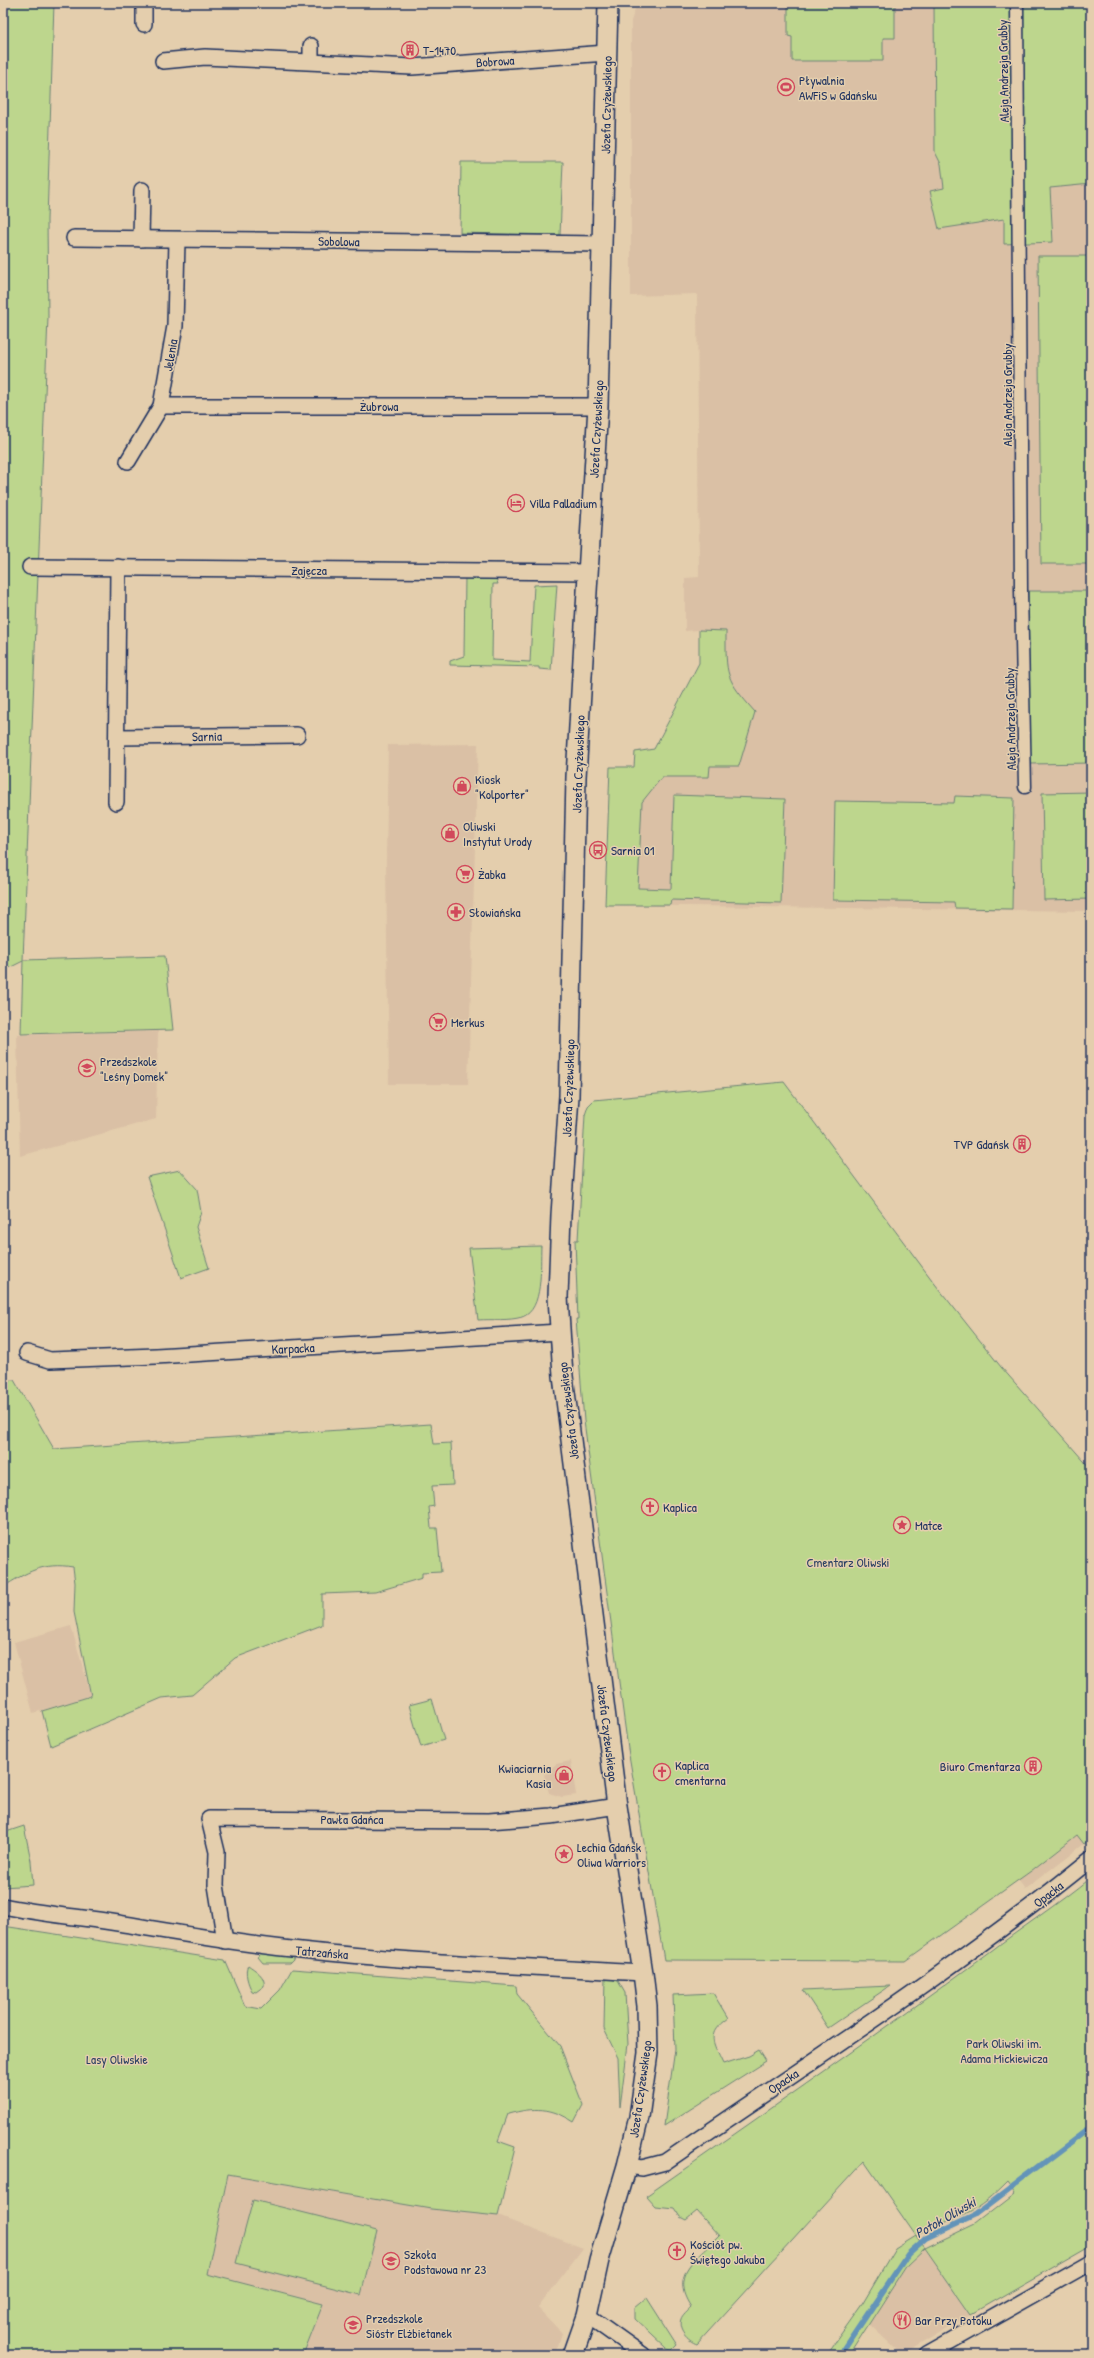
<svg xmlns="http://www.w3.org/2000/svg" width="1094" height="2358" font-family="'Patrick Hand',sans-serif">
<style>
.built{fill:#dac0a5}
.green{fill:#bdd68d;stroke:#6c8276;fill-rule:evenodd}
.lines{fill:none;stroke-linecap:round;stroke-linejoin:round}
.stream{stroke:#6394b9;stroke-width:5.5}
.pedestrian-casing{stroke:#1b2f5e;stroke-width:15}
.minor-casing{stroke:#1b2f5e;stroke-width:18}
.tertiary-casing{stroke:#1b2f5e;stroke-width:22}
.pedestrian{stroke:#e4cead;stroke-width:12}
.minor{stroke:#e4cead;stroke-width:15}
.tertiary{stroke:#e4cead;stroke-width:19}
.labels{text-anchor:middle;dominant-baseline:central;stroke-width:3;stroke-linejoin:round;paint-order:stroke}
.poi-label{font-size:13px;fill:#1b2f5e;stroke:#e4cead;text-anchor:start}
.street-label{font-size:13px;fill:#1b2f5e;stroke:#e4cead}
.park-label{font-size:13px;fill:#2b4063;stroke:#e4cead}
.water-label{font-size:14px;font-style:italic;fill:#27406d;stroke:#e4cead}
</style>
<rect width="100%" height="100%" fill="#e4cead"/>
<filter id="ink" filterUnits="userSpaceOnUse"><feTurbulence type="fractalNoise" baseFrequency=".025" numOctaves="2"/><feDisplacementMap in="SourceGraphic" scale="8" xChannelSelector="R" yChannelSelector="G"/><feConvolveMatrix kernelMatrix="1 2 1 2 8 2 1 2 1" color-interpolation-filters="sRGB"/></filter>
<g filter="url(#ink)">
<g class="built">
<path d="M637,3H1091V591H1028L1030,763H1091V911L605,905L610,767H634L635,752L654,749L699,663V630L685,631V578L699,577L697,294L631,296V21Z"/>
<path d="M478,744L468,1084H389L386,862L388,745Z"/>
<path d="M158,1031L156,1119L20,1156L17,1035Z"/>
<path d="M71,1626L91,1696L33,1713L14,1642Z"/>
<path d="M571,1761L576,1795L562,1797L549,1793L544,1775L556,1764Z"/>
<path d="M1078,1835L1084,1844L1025,1889L1018,1880Z"/>
<path d="M228,2174L431,2209L498,2216L583,2248L538,2308L562,2333L555,2355H303L323,2304L207,2274Z"/>
<path d="M925,2248L971,2314L902,2355L869,2324L907,2265Z"/>
</g>
<g class="green">
<path d="M3,3H54L47,220L48,317L23,960L165,956L173,1030L21,1034L23,961L3,971Z"/>
<path d="M788,3H895V38H883V61H792V37L788,36Z"/>
<path d="M934,3H1091V184L1050,188L1053,242L1004,244V219L939,229L930,191L944,188L941,164L935,152Z"/>
<path d="M461,162H563L560,235L460,233Z"/>
<path d="M1038,256H1091V564H1041Z"/>
<path d="M465,576L496,578L498,584H493L492,660L530,662L534,585L557,584L551,670L539,669V667L450,665V661L464,656Z"/>
<path d="M1028,591H1091V763L1030,764Z"/>
<path d="M699,630L726,631C726,676 725,678 755,712L739,766H710L709,777H662L642,802L638,888L671,889L674,795L785,799L781,903L671,900L670,905H605L610,767H634L635,752L654,749L699,663Z"/>
<path d="M1091,792V899L1044,900L1042,793Z"/>
<path d="M955,796L1014,798L1012,909L955,908L954,902L833,900L835,801L954,803Z"/>
<path d="M784,1082L935,1284L1001,1367L1091,1469V1839L1084,1844L1077,1835L1031,1871L905,1961L664,1960L628,1749L584,1421L576,1319H578L575,1240H578L585,1115L588,1106L594,1100Z"/>
<path d="M180,1170L197,1189L201,1212L196,1227L209,1268L181,1278L147,1177Z"/>
<path d="M541,1246C540,1266 544,1310 522,1317C509,1321 492,1319 478,1320L469,1248Z"/>
<path d="M14,1380L54,1449L431,1424L434,1444L451,1443L453,1485L432,1486L434,1506L429,1507L431,1528H437L441,1572L422,1573V1578L375,1592L322,1594V1625L235,1658L192,1695L162,1698L51,1746L42,1711L91,1696L74,1612L75,1583L73,1567C43,1562 27,1572 3,1587V1381Z"/>
<path d="M432,1699L444,1740L421,1747L409,1705Z"/>
<path d="M24,1826L31,1861L33,1885L3,1887V1833Z"/>
<path d="M1091,1877V2245L971,2314L925,2248L907,2265L849,2355H826L863,2303L895,2249L916,2236L864,2161L697,2344C688,2341 677,2330 681,2319C682,2315 688,2310 691,2307C668,2273 698,2258 719,2236L697,2211L686,2220L680,2217L674,2208L655,2206L646,2196C760,2116 875,2037 987,1954C1021,1928 1057,1905 1091,1877ZM1007,2182L1015,2193L975,2224L925,2248L916,2236C931,2226 948,2221 965,2214C983,2205 993,2196 1007,2182Z"/>
<path d="M3,1926L225,1960L245,2006L261,2009L280,1990L292,1969L516,1986L517,1994L560,2046L583,2105L574,2122C551,2107 535,2107 508,2114L498,2141L515,2147L498,2216L431,2209L228,2174L207,2274L323,2304L303,2355H3Z"/>
<path d="M261,1952L293,1955V1960L290,1963H263L258,1957Z"/>
<path d="M248,1965C255,1970 266,1976 264,1986L256,1992L252,1991C248,1984 244,1972 248,1965Z"/>
<path d="M605,1977L618,1981L625,1993L628,2044L620,2107L618,2058L604,2029Z"/>
<path d="M890,1986L828,2028L803,1990Z"/>
<path d="M713,1993L728,2018C705,2034 713,2042 723,2064L749,2056L759,2050L766,2061L664,2126L675,2049L673,1995Z"/>
<path d="M253,2200L377,2231L361,2295L236,2263Z"/>
<path d="M647,2298L677,2345L672,2350L667,2349L635,2319V2308Z"/>
</g>
<g class="lines">
<path class="stream" d="M840,2355L908,2254L926,2238L975,2215L1091,2127"/>
<g class="pedestrian-casing">
<path id="pedestrian" d="M1017,3L1021,590L1025,787"/>
</g>
<g class="minor-casing">
<g id="minor">
<path d="M144,3V24"/>
<path d="M311,46V61"/>
<path d="M163,61L205,57L412,67L607,53"/>
<path d="M74,238L603,244"/>
<path d="M141,239L142,190"/>
<path d="M161,406H598"/>
<path d="M128,461L161,406L175,326L177,240"/>
<path d="M30,567L588,572"/>
<path d="M117,737L297,735"/>
<path d="M116,802L118,567"/>
<path d="M27,1353L50,1360L156,1356L560,1332"/>
<path d="M3,1906C41,1914 80,1917 118,1923C179,1933 240,1944 301,1950C415,1963 529,1966 643,1973"/>
<path d="M225,1941L216,1885L217,1852L209,1819L489,1821L551,1816L617,1806"/>
<path d="M627,2166L642,2168L665,2162C809,2063 956,1969 1091,1859"/>
<path d="M587,2315L643,2355"/>
<path d="M926,2355L1091,2262"/>
</g>
</g>
<g class="tertiary-casing">
<path id="tertiary" d="M573,2355L587,2315L599,2260L627,2166L639,2117L648,2053L647,2006L643,1973L617,1806L563,1376L558,1297L561,1215L569,1096L576,777L598,406L608,3"/>
</g>
<use href="#pedestrian" class="pedestrian"/>
<use href="#minor" class="minor"/>
<use href="#tertiary" class="tertiary"/>
</g>
</g>
<defs>
<g id="building-ring" transform="scale(0.9)"><circle r="9.5" fill="#e4cead" stroke="#d1495b" stroke-width="1.5"/><path d="M-4-6H4V6H1V3H-1V6H-4ZM-2.5-4.3h1.7v1.8h-1.7ZM.8-4.3h1.7v1.8H.8ZM-2.5-1h1.7V.8h-1.7ZM.8-1h1.7V.8H.8Z" fill="#d1495b"/></g>
<g id="stadium-ring" transform="scale(0.9)"><circle r="9.5" fill="#e4cead" stroke="#d1495b" stroke-width="1.5"/><path d="M0-5a6.5 5 0 1 0 0 10a6.5 5 0 1 0 0-10ZM-3.5-1.8h7v3.6h-7Z" fill="#d1495b"/></g>
<g id="hotel-ring" transform="scale(0.9)"><circle r="9.5" fill="#e4cead" stroke="#d1495b" stroke-width="1.5"/><path d="M-6-4.5h1.5V1H6V5H4.5V3h-9V5H-6ZM-4 0a1.8 1.8 0 1 1 3.6 0ZM.5 0V-2.5h3Q6-2.5 6 0Z" fill="#d1495b"/></g>
<g id="shop-ring" transform="scale(0.9)"><circle r="9.5" fill="#e4cead" stroke="#d1495b" stroke-width="1.5"/><path d="M-5-2.5h2.3a2.7 3.5 0 0 1 5.4 0H5L5.5 6h-11ZM-1.5-2.5h3a1.5 2.3 0 0 0-3 0Z" fill="#d1495b"/></g>
<g id="bus-ring" transform="scale(0.9)"><circle r="9.5" fill="#e4cead" stroke="#d1495b" stroke-width="1.5"/><path d="M-5-6H5V4H4V6H2V4H-2V6H-4V4H-5ZM-3.5-4V0h7V-4ZM-3.5 1.2v1.5H-2V1.2ZM2 1.2v1.5H3.5V1.2Z" fill="#d1495b"/></g>
<g id="supermarket-ring" transform="scale(0.9)"><circle r="9.5" fill="#e4cead" stroke="#d1495b" stroke-width="1.5"/><path d="M-6-5.5h2.5l.6 2H6L4.5 2H-2.5L-4.4-4H-6ZM-1.5 3.2a1.3 1.3 0 1 0 .1 0ZM3 3.2a1.3 1.3 0 1 0 .1 0Z" fill="#d1495b"/></g>
<g id="pharmacy-ring" transform="scale(0.9)"><circle r="9.5" fill="#e4cead" stroke="#d1495b" stroke-width="1.5"/><path d="M-2-6h4v4h4v4h-4v4h-4v-4h-4v-4h4Z" fill="#d1495b"/></g>
<g id="school-ring" transform="scale(0.9)"><circle r="9.5" fill="#e4cead" stroke="#d1495b" stroke-width="1.5"/><path d="M0-5L7-2L0 1L-7-2ZM-4 1L0 2.5L4 1V4Q0 6-4 4Z" fill="#d1495b"/></g>
<g id="church-ring" transform="scale(0.9)"><circle r="9.5" fill="#e4cead" stroke="#d1495b" stroke-width="1.5"/><path d="M-1.2-6h2.4v3.5h3.3v2.4h-3.3V6h-2.4V-.1h-3.3v-2.4h3.3Z" fill="#d1495b"/></g>
<g id="sight-ring" transform="scale(0.9)"><circle r="9.5" fill="#e4cead" stroke="#d1495b" stroke-width="1.5"/><path d="M0-6L1.8-2.2L6-1.7L2.9 1.2L3.7 5.4L0 3.3L-3.7 5.4L-2.9 1.2L-6-1.7L-1.8-2.2Z" fill="#d1495b"/></g>
<g id="restaurant-ring" transform="scale(0.9)"><circle r="9.5" fill="#e4cead" stroke="#d1495b" stroke-width="1.5"/><path d="M-5-6h1v4h1v-4h1v4h1v-4h1v5L-1.5 .5V6h-2V.5L-5-1ZM5-6V6H3V1.5H1.5Q1.5-4 5-6Z" fill="#d1495b"/></g>
</defs>
<g fill-rule="evenodd">
<use href="#building-ring" x="410" y="50"/>
<use href="#stadium-ring" x="786" y="87"/>
<use href="#hotel-ring" x="516" y="503"/>
<use href="#shop-ring" x="462" y="786"/>
<use href="#shop-ring" x="450" y="833"/>
<use href="#bus-ring" x="598" y="850"/>
<use href="#supermarket-ring" x="465" y="874"/>
<use href="#pharmacy-ring" x="456" y="912"/>
<use href="#supermarket-ring" x="438" y="1022"/>
<use href="#school-ring" x="87" y="1068"/>
<use href="#building-ring" x="1022" y="1144"/>
<use href="#church-ring" x="650" y="1507"/>
<use href="#sight-ring" x="902" y="1525"/>
<use href="#building-ring" x="1033" y="1766"/>
<use href="#church-ring" x="662" y="1772"/>
<use href="#shop-ring" x="564" y="1775"/>
<use href="#sight-ring" x="564" y="1854"/>
<use href="#church-ring" x="677" y="2251"/>
<use href="#school-ring" x="391" y="2261"/>
<use href="#restaurant-ring" x="902" y="2320"/>
<use href="#school-ring" x="353" y="2325"/>
</g>
<g class="labels">
<g class="poi-label">
<text x="423" y="50">T-1470</text>
<text x="799" y="80">Pływalnia<tspan x="799" dy="15">AWFiS w Gdańsku</tspan></text>
<text x="529" y="503">Villa Palladium</text>
<text x="475" y="779">Kiosk<tspan x="475" dy="15">"Kolporter"</tspan></text>
<text x="463" y="826">Oliwski<tspan x="463" dy="15">Instytut Urody</tspan></text>
<text x="611" y="850">Sarnia 01</text>
<text x="478" y="874">Żabka</text>
<text x="469" y="912">Słowiańska</text>
<text x="451" y="1022">Merkus</text>
<text x="100" y="1061">Przedszkole<tspan x="100" dy="15">"Leśny Domek"</tspan></text>
<text x="1009" y="1144" text-anchor="end">TVP Gdańsk</text>
<text x="663" y="1507">Kaplica</text>
<text x="915" y="1525">Matce</text>
<text x="675" y="1765">Kaplica<tspan x="675" dy="15">cmentarna</tspan></text>
<text x="1020" y="1766" text-anchor="end">Biuro Cmentarza</text>
<text x="551" y="1768" text-anchor="end">Kwiaciarnia<tspan x="551" dy="15">Kasia</tspan></text>
<text x="577" y="1847">Lechia Gdańsk<tspan x="577" dy="15">Oliwa Warriors</tspan></text>
<text x="690" y="2244">Kościół pw.<tspan x="690" dy="15">Świętego Jakuba</tspan></text>
<text x="404" y="2254">Szkoła<tspan x="404" dy="15">Podstawowa nr 23</tspan></text>
<text x="366" y="2318">Przedszkole<tspan x="366" dy="15">Sióstr Elżbietanek</tspan></text>
<text x="915" y="2320">Bar Przy Potoku</text>
</g>
<g class="street-label">
<text transform="translate(495 61) rotate(-4)">Bobrowa</text>
<text transform="translate(1003 71) rotate(-91)">Aleja Andrzeja Grubby</text>
<text transform="translate(606 105) rotate(-89)">Józefa Czyżewskiego</text>
<text transform="translate(339 241) rotate(1)">Sobolowa</text>
<text transform="translate(170 355) rotate(-80)">Jelenia</text>
<text transform="translate(1007 395) rotate(-90)">Aleja Andrzeja Grubby</text>
<text x="379" y="406">Żubrowa</text>
<text transform="translate(596 429) rotate(-87)">Józefa Czyżewskiego</text>
<text x="309" y="570">Zajęcza</text>
<text transform="translate(1010 719) rotate(-91)">Aleja Andrzeja Grubby</text>
<text transform="translate(207 736) rotate(-1)">Sarnia</text>
<text transform="translate(578 764) rotate(-88)">Józefa Czyżewskiego</text>
<text transform="translate(568 1088) rotate(-88)">Józefa Czyżewskiego</text>
<text transform="translate(293 1348) rotate(-3)">Karpacka</text>
<text transform="translate(568 1411) rotate(-97)">Józefa Czyżewskiego</text>
<text transform="translate(608 1733) rotate(83)">Józefa Czyżewskiego</text>
<text x="352" y="1819">Pawła Gdańca</text>
<text transform="translate(1048 1894) rotate(-38)">Opacka</text>
<text transform="translate(322 1952) rotate(5)">Tatrzańska</text>
<text transform="translate(783 2081) rotate(-34)">Opacka</text>
<text transform="translate(640 2089) rotate(-82)">Józefa Czyżewskiego</text>
</g>
<g class="park-label">
<text x="848" y="1562">Cmentarz Oliwski</text>
<text x="1004" y="2043">Park Oliwski im.<tspan x="1004" dy="15">Adama Mickiewicza</tspan></text>
<text x="117" y="2059">Lasy Oliwskie</text>
</g>
<g class="water-label">
<text transform="translate(945 2217) rotate(-30)">Potok Oliwski</text>
</g>
</g>
<rect width="1094" height="2358" fill="none" stroke="#e4cead" stroke-width="16"/>
<rect x="8" y="8" width="1078" height="2342" fill="none" stroke="#1b2f5e" stroke-width="1.5" filter="url(#ink)"/>
</svg>
